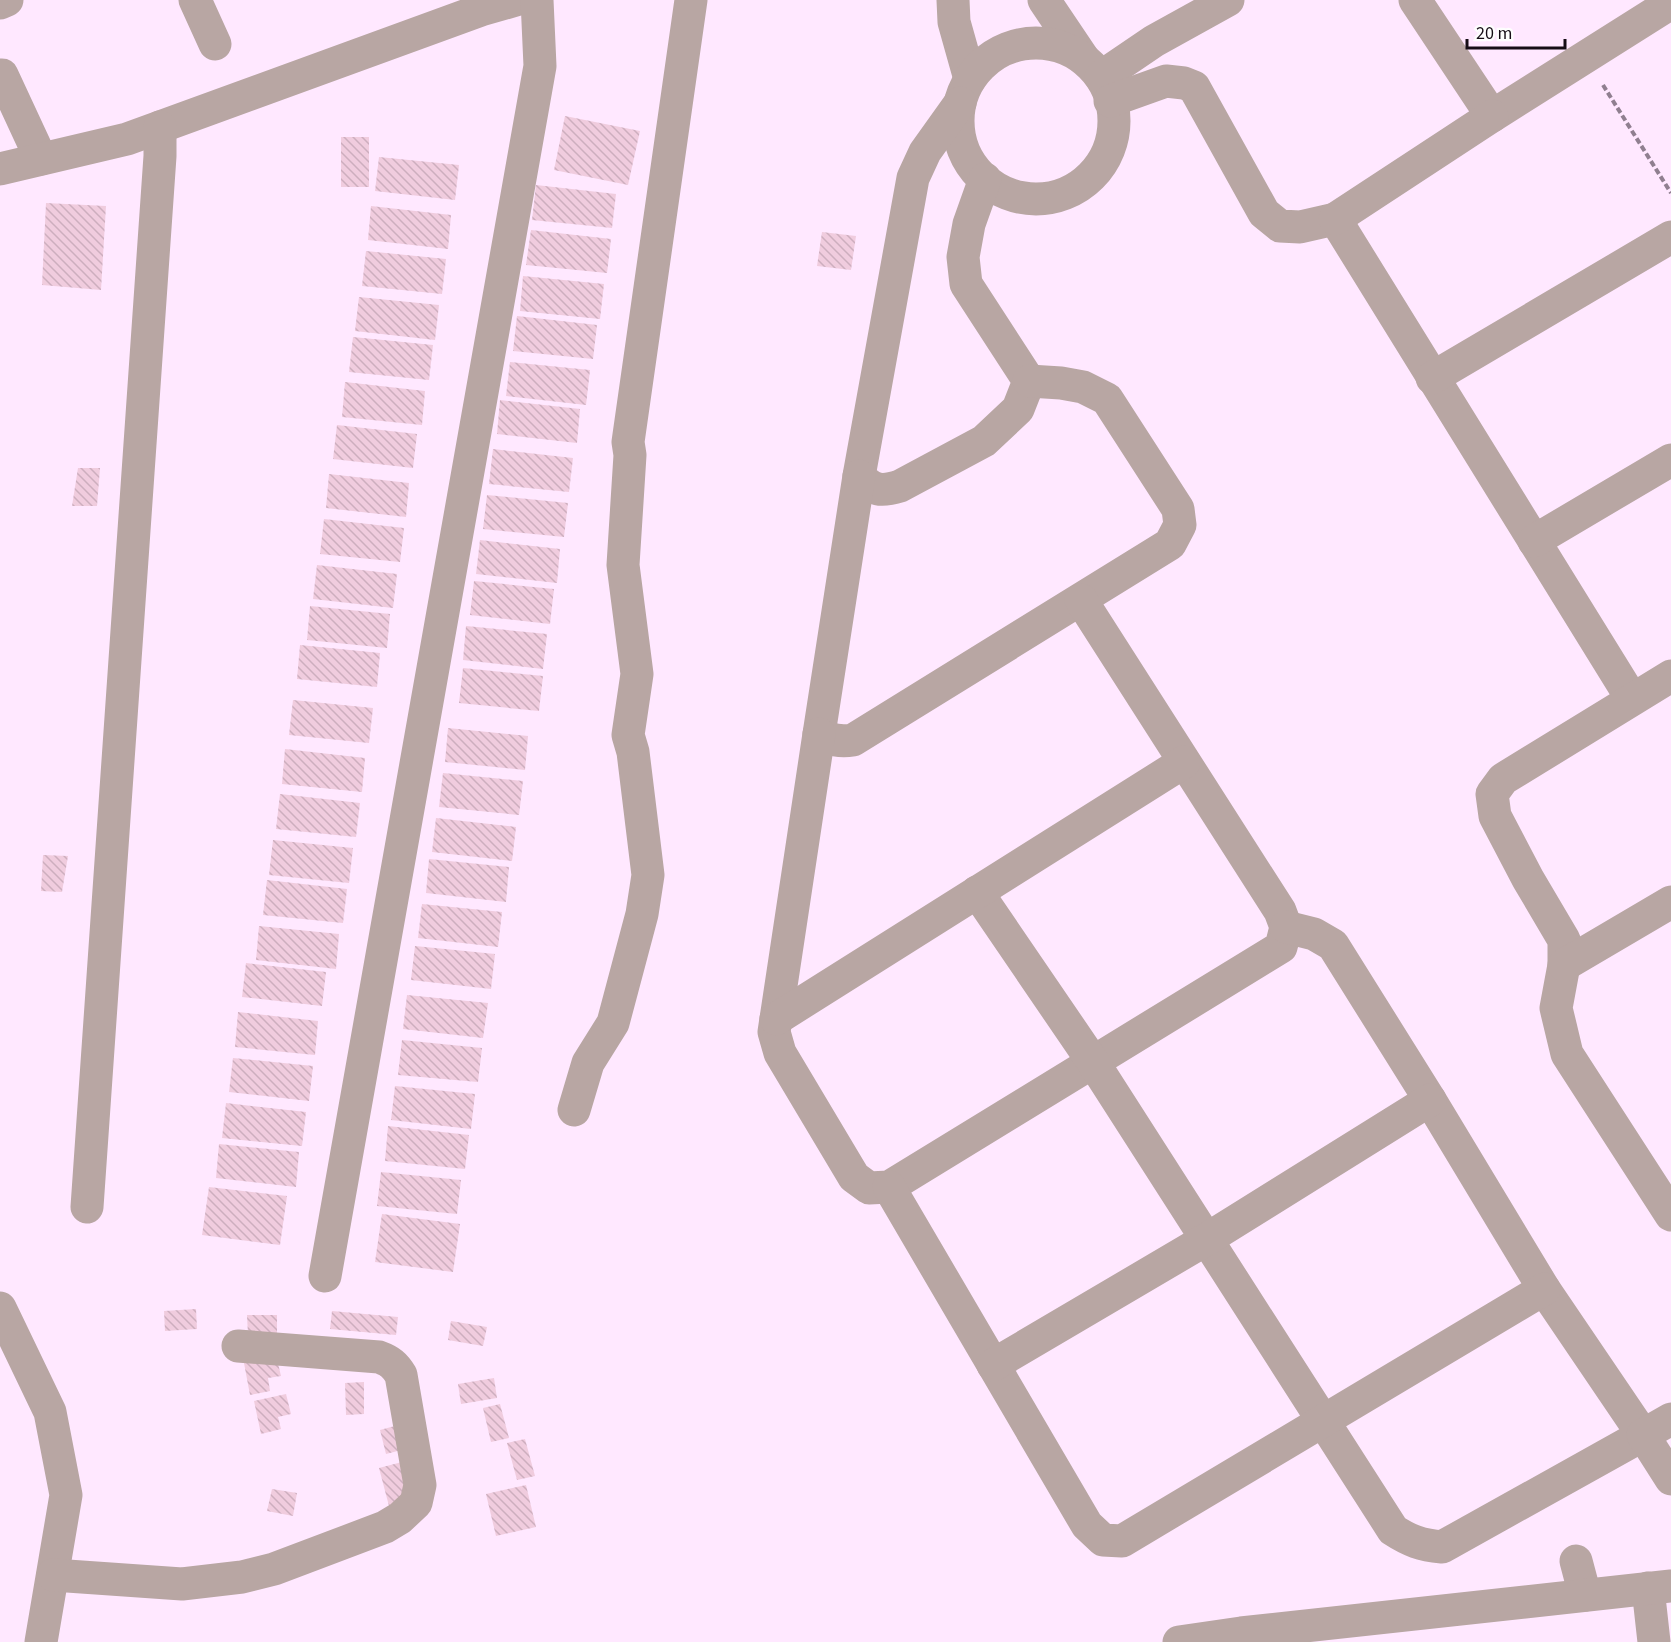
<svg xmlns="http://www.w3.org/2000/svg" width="1671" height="1642" font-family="'Source Sans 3',sans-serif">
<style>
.building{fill:url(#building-back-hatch)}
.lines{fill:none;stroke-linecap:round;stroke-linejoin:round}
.path{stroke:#907f90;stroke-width:4;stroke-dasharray:6 3;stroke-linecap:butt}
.minor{stroke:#b8a6a3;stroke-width:33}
</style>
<defs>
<pattern id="building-back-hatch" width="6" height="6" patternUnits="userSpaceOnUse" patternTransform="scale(1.5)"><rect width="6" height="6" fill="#f0ccde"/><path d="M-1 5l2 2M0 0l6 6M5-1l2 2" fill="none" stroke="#cdaebe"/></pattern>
</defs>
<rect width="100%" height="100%" fill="#ffe8ff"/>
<g class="building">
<path d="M565,116L640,131L628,185L554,170Z"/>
<rect x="341" y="137" width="28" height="50"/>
<path d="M379,157L459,165L455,200L375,191Z"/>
<path d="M536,185L616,194L612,228L532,220Z"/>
<path d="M46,203L106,206L101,290L42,285Z"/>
<path d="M371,206L451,215L448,249L368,240Z"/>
<path d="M531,230L611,239L607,273L526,265Z"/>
<path d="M822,232L856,236L851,270L817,266Z"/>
<path d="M366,251L446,259L442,294L362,286Z"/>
<path d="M523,276L604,284L600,319L520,311Z"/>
<path d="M359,297L439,305L435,340L355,331Z"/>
<path d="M517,316L597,325L593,359L513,351Z"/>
<path d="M353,337L433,345L429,380L349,372Z"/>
<path d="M510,362L590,370L586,405L506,396Z"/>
<path d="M345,382L425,391L422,425L342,417Z"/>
<path d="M500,400L580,409L577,443L497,434Z"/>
<path d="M337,425L417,434L413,468L333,459Z"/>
<path d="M493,449L573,458L569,492L489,484Z"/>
<path d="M78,468H100L97,506H72Z"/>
<path d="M329,474L409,483L406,517L326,508Z"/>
<path d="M487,495L568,503L564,537L483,529Z"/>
<path d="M324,519L404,528L400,562L320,554Z"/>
<path d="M480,540L560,549L557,583L476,574Z"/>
<path d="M317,565L397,574L393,608L313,599Z"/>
<path d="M474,581L554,589L550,624L470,615Z"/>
<path d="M310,606L390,614L387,648L307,640Z"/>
<path d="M466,626L547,634L543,669L463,660Z"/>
<path d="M300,645L380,653L377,687L297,679Z"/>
<path d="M463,668L543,676L539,711L459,703Z"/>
<path d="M293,700L373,708L369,743L289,735Z"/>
<path d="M448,728L528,736L525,770L445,762Z"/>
<path d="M285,749L365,758L362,792L282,784Z"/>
<path d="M443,773L523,781L519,815L439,807Z"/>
<path d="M280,794L360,803L356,837L276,829Z"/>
<path d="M436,818L516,827L512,861L432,852Z"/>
<path d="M273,840L353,848L349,883L269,875Z"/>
<path d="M43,855L68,856L62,892L41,891Z"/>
<path d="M429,859L509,867L506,902L426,893Z"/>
<path d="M267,880L347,889L343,923L263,915Z"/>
<path d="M422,904L502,912L498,947L418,938Z"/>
<path d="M259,926L339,934L336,969L256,960Z"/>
<path d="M415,946L495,954L491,989L411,980Z"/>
<path d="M246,963L326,972L322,1006L242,997Z"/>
<path d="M407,995L488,1003L483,1038L403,1029Z"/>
<path d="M238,1012L318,1021L315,1055L235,1047Z"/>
<path d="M402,1040L482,1048L478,1082L398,1075Z"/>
<path d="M233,1058L313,1066L309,1101L229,1092Z"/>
<path d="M395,1086L475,1094L471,1129L391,1120Z"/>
<path d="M226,1103L306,1112L302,1146L222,1138Z"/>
<path d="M388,1126L469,1135L465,1169L385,1161Z"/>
<path d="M219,1144L299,1152L296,1187L216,1178Z"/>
<path d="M381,1172L461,1180L457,1214L377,1206Z"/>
<path d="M209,1187L287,1196L280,1245L202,1235Z"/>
<path d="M382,1214L460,1224L453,1272L375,1262Z"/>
<path d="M196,1309L197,1329L165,1331L164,1311Z"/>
<path d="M332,1311L398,1317L396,1335L330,1329Z"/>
<path d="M247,1315H277V1335H248Z"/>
<path d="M451,1321L487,1327L483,1346L448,1340Z"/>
<path d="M276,1355L281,1376L268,1378L270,1391L250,1395L244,1363Z"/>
<path d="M494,1378L497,1398L461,1404L458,1384Z"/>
<path d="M364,1382V1414L346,1415L345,1383Z"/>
<path d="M286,1394L291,1414L278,1417L281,1429L261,1434L254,1401Z"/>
<path d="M500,1404L509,1438L491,1442L483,1408Z"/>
<path d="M402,1424L409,1448L386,1454L380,1430Z"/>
<path d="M525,1439L535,1476L517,1480L507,1443Z"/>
<path d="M402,1462L411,1500L389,1506L379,1468Z"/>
<path d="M526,1485L536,1527L496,1536L486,1494Z"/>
<path d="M272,1489L297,1493L293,1516L267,1511Z"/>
</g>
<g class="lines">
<path class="path" d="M1603,85L1671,193"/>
<g class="minor">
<path d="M195,0L215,44"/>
<path d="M953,0L954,22L970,79"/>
<path d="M1044,0L1083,58"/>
<path d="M1415,0L1492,116L1671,3"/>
<path d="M0,3L7,0"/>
<circle cx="1036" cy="121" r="78"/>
<path d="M0,75H2L41,159"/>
<path d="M1101,77L1154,41L1228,0"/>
<path d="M1110,101L1166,81L1184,83L1194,87L1264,213L1280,226L1300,227L1335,219L1632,699"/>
<path d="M960,103L925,152L913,178L859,476C873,491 881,492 900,486L984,441L1018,409L1029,381L966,284L963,257L969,224L985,179"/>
<path d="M0,169L127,139L481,10L516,0"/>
<path d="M1335,219L1492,116"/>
<path d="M1432,378L1671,237"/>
<path d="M859,476L819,734C831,740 840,742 853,740L1170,544L1180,525L1178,509L1107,399L1083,387L1061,383L1029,381"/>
<path d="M1534,541L1671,460"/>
<path d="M1671,676L1503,779L1492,794L1495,816L1528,879L1564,940V965L1556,1008L1567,1054L1671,1215"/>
<path d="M819,734L774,1032L780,1053L854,1177L869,1188L889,1187L1281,947L1286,927L1280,911L1081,600"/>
<path d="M977,892L1093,1062L1393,1530C1410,1541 1421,1545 1442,1547L1643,1435L1544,1289L1430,1100L1333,945L1314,934L1286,927"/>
<path d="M1564,965L1671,902"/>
<path d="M776,1019L1184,762"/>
<path d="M574,1110L588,1063L613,1023L642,914L648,875L633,752L628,735L637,674L623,565L630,455L628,442L691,0"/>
<path d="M889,1187L1087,1525L1103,1540L1122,1541L1544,1289"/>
<path d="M87,1207L160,156V127"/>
<path d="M325,1276L540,66L537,0"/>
<path d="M0,1308L50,1412L66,1495L41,1642"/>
<path d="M993,1365L1207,1239L1430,1100"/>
<path d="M1671,1419L1643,1435L1671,1479"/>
<path d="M1576,1561L1585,1595"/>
<path d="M53,1575L182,1584L242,1577L274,1569L385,1527L400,1518L416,1503L420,1485L401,1375C395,1365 390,1361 379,1357L238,1346"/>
<path d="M1648,1588L1654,1642"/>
<path d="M1179,1642L1241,1633L1671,1586"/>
</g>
</g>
<path d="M1467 39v9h98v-9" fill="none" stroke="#160d16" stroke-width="3"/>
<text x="1476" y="39" font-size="18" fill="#160d16" stroke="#fefefe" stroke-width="4.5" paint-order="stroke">20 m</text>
</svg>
